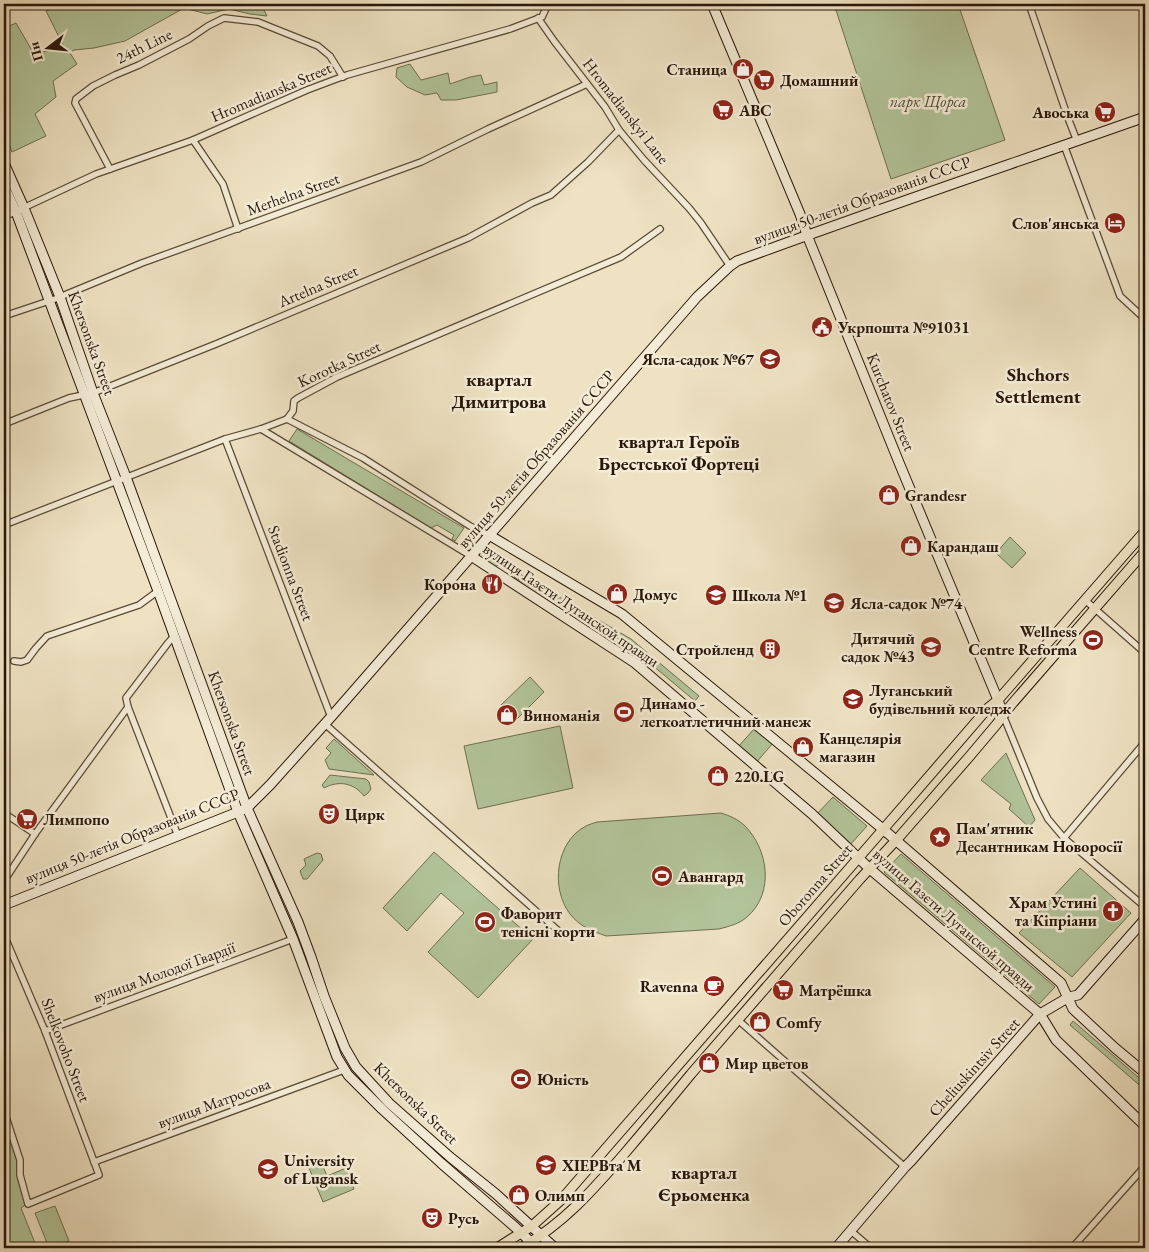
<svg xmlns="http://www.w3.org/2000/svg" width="1149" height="1252" font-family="'EB Garamond',serif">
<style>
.green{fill:#b2c499;stroke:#6e6e50}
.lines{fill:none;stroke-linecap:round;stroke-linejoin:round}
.street-casing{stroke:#5a4a36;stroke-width:8}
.secondary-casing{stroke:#291708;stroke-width:11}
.primary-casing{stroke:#291708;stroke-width:11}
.street{stroke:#f4ecd7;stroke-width:5.5}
.secondary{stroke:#f4ecd7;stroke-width:9}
.primary{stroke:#eee2c2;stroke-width:9}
.labels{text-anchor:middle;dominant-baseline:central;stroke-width:5;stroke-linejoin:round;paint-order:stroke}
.street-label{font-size:16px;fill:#291708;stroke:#f4ecd7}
.poi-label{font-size:16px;font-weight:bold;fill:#291708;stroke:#f4ecd7;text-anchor:start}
.park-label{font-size:16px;font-style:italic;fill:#524b34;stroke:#f4ecd7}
.quarter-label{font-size:19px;font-weight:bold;fill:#291708;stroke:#f4ecd7}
</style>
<rect width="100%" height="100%" fill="#eee2c2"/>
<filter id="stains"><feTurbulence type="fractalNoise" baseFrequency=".004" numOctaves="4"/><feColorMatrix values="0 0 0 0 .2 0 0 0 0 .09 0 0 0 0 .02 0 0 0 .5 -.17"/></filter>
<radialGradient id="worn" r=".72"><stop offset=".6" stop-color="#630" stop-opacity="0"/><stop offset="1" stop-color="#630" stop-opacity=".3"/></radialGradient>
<g class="green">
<path d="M65,4H264V10L267,16L250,14L229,9L207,14L184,8L125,41L94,48L74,50L70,53L77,64L53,81L56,97L35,114L46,136L12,152L4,130V28L16,23L34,54L64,47L46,11Z"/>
<path d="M834,4H958L1005,140L891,179Z"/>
<path d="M410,64L421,80L448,73L450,84L470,77L481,75L484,85L497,82V92L456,100H441L437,93L425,95L407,87L396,77L397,68Z"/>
<path d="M297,429L464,528L455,541L452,539L454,535L437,525L431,528L289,441Z"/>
<path d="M1010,537L1026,553L1012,568L996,553Z"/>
<path d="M489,556L631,639L699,696L695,701L627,644L514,577L516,575L499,565L493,567L484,561Z"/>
<path d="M530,677L544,692L516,720L501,705Z"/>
<path d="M560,726L573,788L478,809L464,746Z"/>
<path d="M755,728L773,743L755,764L737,748Z"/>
<path d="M334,739L374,775L329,769L325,760L331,753L326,748Z"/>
<path d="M1006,753L1035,820L1029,827L1009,809L1011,804L981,780Z"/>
<path d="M330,775L366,779L369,782L371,789L368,793L364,796C354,783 339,780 324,788L322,785Z"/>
<path d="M833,797L867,826L850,845L816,815Z"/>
<path d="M721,813C730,816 738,819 745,826C768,849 775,893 747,917C739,924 730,926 719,929L606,936C592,931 579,926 570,914C550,888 556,841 586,826C590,824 594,823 597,822Z"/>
<path d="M434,852L533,939L478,998L428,952L464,913L441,893L407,931L383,908Z"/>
<path d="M317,853L321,854L323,860L307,879H303L300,871L306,865L304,859Z"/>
<path d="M901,854L1055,987L1039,1004L884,872Z"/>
<path d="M1080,868L1131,913L1072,977L1019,933Z"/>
<path d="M1073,1021L1145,1083V1090L1070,1025Z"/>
<path d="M4,1114L14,1144L27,1204L21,1208L37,1248H4Z"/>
<path d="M321,1162L327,1176L346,1168L354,1189L323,1202L309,1168Z"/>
<path d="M55,1206L69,1241L49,1248L35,1213Z"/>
</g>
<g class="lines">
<g class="street-casing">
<g id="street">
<path d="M1029,4L1068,118L1077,141"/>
<path d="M538,18L554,41L605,107L619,130L644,160L689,208L701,223L730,266"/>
<path d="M193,140L223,184L238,229"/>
<path d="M1064,145L1120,296L1145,319"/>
<path d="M110,169L75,103L76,99L93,86L115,75L139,65L189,39L208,26L224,18L258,22L318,46L330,56L343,77"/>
<path d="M4,217L96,174L193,140L307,90L347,75L510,29L542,17L548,4"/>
<path d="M4,316L55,299L142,263L421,162L488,129L587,84"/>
<path d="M287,419L363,458L470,526L489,535"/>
<path d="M4,424L69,398L93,393L216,344L468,238L532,203L551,195L588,162L619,130"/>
<path d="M261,429L471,556"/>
<path d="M225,439L331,717"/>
<path d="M4,525L225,439L261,429L287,419L293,411L294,401L298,398L337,377L621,257L660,229"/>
<path d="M1085,600L1145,653"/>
<path d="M14,661L21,662L27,660L36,648L47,636L139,605L158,591"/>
<path d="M128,707L178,836"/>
<path d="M1003,715L1037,798L1048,819L1064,838L1145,907"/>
<path d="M325,724L562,934"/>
<path d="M4,813L35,834"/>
<path d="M1064,838L1145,742"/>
<path d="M4,881L35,834L128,707L126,698L168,643L174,636"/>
<path d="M4,935L45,1031L99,1175L28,1204L20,1175V1160L4,1111"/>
<path d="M738,1020L905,1167"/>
<path d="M45,1031L293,939"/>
<path d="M94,1162L344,1070"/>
<path d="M851,1231L871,1248"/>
<path d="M1072,1248L1145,1166"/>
</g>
</g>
<g class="secondary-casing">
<g id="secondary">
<path d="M712,4L800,214L807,235L900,465L998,700L1003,715"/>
<path d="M4,163L24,208L60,297L93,393L126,477L247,808L298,922L311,957L324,996L345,1048L356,1067L389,1103L450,1157L496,1194L555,1248"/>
<path d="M4,186L16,212L158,591L238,812L293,939L337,1057L348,1075L382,1109L441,1163L515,1227L537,1248"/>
<path d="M489,535L622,614L884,830L1061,983L1073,1009L1115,1048L1145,1073"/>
<path d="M471,556L635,663L812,814L870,869L1040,1014L1056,1040L1145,1126"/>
<path d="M4,905L238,812L247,808L270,785L331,717L697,297L730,266L737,261C872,211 1009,165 1145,117"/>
<path d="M836,1248L905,1167L911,1161L1040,1014L1069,997L1078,995L1145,919"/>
</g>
</g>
<g class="primary-casing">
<g id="primary">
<path d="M497,1248L532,1226L561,1200L887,825L988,708L998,700L1012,684L1145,531"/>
<path d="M521,1248C565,1222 592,1191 625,1153C647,1127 669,1101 691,1074L860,879L900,836L969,757L996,725L1011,705L1145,551"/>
</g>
</g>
<use href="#street" class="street"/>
<use href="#secondary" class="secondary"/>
<use href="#primary" class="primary"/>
</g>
<defs>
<g id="shop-disc" transform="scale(1.125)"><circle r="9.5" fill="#8f2418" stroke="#f4ecd7"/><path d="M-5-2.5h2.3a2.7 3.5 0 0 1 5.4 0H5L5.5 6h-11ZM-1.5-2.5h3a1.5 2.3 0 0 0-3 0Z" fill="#fff"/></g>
<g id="supermarket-disc" transform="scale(1.125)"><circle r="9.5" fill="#8f2418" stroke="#f4ecd7"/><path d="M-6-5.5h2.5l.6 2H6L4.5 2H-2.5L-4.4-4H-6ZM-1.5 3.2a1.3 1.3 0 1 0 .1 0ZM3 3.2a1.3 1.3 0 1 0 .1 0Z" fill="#fff"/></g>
<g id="hotel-disc" transform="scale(1.125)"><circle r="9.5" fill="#8f2418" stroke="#f4ecd7"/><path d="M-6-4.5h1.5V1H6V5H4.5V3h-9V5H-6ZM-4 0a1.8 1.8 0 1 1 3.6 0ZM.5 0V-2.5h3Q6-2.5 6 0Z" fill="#fff"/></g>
<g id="civic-disc" transform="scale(1.125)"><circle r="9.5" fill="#8f2418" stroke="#f4ecd7"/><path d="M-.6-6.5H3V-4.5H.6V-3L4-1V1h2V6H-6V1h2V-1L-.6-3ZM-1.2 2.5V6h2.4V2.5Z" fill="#fff"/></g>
<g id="school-disc" transform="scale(1.125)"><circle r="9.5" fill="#8f2418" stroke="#f4ecd7"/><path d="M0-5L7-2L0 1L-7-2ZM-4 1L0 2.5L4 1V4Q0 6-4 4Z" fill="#fff"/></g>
<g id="restaurant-disc" transform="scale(1.125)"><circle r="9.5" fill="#8f2418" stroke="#f4ecd7"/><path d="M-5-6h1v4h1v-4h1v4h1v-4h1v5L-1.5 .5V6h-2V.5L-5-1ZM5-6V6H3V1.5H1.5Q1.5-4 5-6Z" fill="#fff"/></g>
<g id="stadium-disc" transform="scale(1.125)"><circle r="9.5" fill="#8f2418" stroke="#f4ecd7"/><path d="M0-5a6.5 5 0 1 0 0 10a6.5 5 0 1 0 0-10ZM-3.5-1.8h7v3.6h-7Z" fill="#fff"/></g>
<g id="building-disc" transform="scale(1.125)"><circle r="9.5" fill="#8f2418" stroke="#f4ecd7"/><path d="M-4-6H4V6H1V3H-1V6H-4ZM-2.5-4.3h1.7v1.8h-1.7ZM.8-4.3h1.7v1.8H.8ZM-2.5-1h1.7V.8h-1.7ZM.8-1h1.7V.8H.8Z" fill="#fff"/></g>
<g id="university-disc" transform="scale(1.125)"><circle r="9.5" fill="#8f2418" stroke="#f4ecd7"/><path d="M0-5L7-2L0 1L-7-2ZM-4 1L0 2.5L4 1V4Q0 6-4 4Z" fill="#fff"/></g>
<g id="theatre-disc" transform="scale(1.125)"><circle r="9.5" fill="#8f2418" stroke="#f4ecd7"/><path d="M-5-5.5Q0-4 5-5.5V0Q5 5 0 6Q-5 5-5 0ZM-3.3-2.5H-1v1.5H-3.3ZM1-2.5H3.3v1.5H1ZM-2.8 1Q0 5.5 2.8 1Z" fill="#fff"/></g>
<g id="sight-disc" transform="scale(1.125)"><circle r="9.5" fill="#8f2418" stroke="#f4ecd7"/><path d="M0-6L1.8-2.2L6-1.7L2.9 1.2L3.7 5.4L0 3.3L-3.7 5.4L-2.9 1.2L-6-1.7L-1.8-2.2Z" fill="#fff"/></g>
<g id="church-disc" transform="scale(1.125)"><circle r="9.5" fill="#8f2418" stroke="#f4ecd7"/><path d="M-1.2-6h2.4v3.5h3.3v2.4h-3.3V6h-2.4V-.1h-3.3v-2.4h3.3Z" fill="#fff"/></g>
<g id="cafe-disc" transform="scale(1.125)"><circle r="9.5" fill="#8f2418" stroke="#f4ecd7"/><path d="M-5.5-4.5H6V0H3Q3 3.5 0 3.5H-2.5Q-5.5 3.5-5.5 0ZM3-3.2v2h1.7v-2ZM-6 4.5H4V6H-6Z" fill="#fff"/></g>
</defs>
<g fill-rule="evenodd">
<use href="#shop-disc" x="743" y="69"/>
<use href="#supermarket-disc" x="764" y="80"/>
<use href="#supermarket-disc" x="723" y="110"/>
<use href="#supermarket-disc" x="1105" y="112"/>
<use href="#hotel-disc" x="1115" y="223"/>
<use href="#civic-disc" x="822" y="327"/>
<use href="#school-disc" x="770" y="359"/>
<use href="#shop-disc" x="889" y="495"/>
<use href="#shop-disc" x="911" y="546"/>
<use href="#restaurant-disc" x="492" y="584"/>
<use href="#shop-disc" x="617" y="594"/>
<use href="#school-disc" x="716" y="595"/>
<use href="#school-disc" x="834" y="603"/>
<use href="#stadium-disc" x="1093" y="640"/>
<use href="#school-disc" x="931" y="647"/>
<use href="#building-disc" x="770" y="649"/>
<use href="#university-disc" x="853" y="699"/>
<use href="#stadium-disc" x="624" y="712"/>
<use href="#shop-disc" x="507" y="715"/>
<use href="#shop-disc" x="803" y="747"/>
<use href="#shop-disc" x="718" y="776"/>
<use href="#theatre-disc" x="329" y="814"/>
<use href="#supermarket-disc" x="27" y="819"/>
<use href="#sight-disc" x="940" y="837"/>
<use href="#stadium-disc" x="662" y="876"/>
<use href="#church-disc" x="1113" y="911"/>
<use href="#stadium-disc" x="485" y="922"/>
<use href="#cafe-disc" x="714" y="986"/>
<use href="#supermarket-disc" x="783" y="990"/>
<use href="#shop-disc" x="760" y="1022"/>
<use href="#shop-disc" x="709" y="1063"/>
<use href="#stadium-disc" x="521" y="1079"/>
<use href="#school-disc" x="546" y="1165"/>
<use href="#university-disc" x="268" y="1169"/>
<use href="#shop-disc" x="519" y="1195"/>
<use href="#theatre-disc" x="432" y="1218"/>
</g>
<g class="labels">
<g class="street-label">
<text transform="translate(144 46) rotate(-26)">24th Line</text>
<text transform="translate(271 92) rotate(-23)">Hromadianska Street</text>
<text transform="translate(626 111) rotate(52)">Hromadianskyi Lane</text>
<text transform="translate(293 194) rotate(-20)">Merhelna Street</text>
<text transform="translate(862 200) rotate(-20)">вулиця 50-лєтія Образованія СССР</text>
<text transform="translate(318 286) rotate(-23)">Artelna Street</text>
<text transform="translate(92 343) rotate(70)">Khersonska Street</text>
<text transform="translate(339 364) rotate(-25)">Korotka Street</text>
<text transform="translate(891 402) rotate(68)">Kurchatov Street</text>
<text transform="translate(536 459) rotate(-49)">вулиця 50-лєтія Образованія СССР</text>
<text transform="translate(291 573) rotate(69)">Stadionna Street</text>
<text transform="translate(571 605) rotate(34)">вулиця Газєти Луганской правди</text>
<text transform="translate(232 723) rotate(70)">Khersonska Street</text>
<text transform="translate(132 836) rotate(-22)">вулиця 50-лєтія Образованія СССР</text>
<text transform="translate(815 885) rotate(-49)">Oboronna Street</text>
<text transform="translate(954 920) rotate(41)">вулиця Газєти Луганской правди</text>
<text transform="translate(164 972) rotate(-20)">вулиця Молодої Гвардії</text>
<text transform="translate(66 1050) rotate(69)">Shelkovoho Street</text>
<text transform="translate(974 1067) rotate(-48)">Cheliuskintsiv Street</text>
<text transform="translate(214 1103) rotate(-20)">вулиця Матросова</text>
<text transform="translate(416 1103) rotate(44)">Khersonska Street</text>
</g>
<g class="poi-label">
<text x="727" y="69" text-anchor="end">Станица</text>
<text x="780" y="80">Домашний</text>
<text x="739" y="110">ABC</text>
<text x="1089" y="112" text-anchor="end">Авоська</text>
<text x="1099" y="223" text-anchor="end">Слов'янська</text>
<text x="838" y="327">Укрпошта №91031</text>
<text x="754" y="359" text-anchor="end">Ясла-садок №67</text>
<text x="905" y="495">Grandesr</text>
<text x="927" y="546">Карандаш</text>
<text x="476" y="584" text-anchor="end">Корона</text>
<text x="633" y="594">Домус</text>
<text x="732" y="595">Школа №1</text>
<text x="850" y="603">Ясла-садок №74</text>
<text x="1077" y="631" text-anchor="end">Wellness<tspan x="1077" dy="18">Centre Reforma</tspan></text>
<text x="915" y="638" text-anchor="end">Дитячий<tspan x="915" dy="18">садок №43</tspan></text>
<text x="754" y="649" text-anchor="end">Стройленд</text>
<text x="869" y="690">Луганський<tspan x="869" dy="18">будівельний коледж</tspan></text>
<text x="640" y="703">Динамо -<tspan x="640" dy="18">легкоатлетичний манеж</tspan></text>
<text x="523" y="715">Виноманія</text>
<text x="819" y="738">Канцелярія<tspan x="819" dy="18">магазин</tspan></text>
<text x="734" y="776">220.LG</text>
<text x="345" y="814">Цирк</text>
<text x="43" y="819">Лимпопо</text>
<text x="956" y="828">Пам'ятник<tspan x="956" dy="18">Десантникам Новоросії</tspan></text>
<text x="678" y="876">Авангард</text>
<text x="1097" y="902" text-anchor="end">Храм Устині<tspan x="1097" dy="18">та Кіпріани</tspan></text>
<text x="501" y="913">Фаворит<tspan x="501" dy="18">тенісні корти</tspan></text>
<text x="698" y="986" text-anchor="end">Ravenna</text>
<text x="799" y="990">Матрёшка</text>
<text x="776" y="1022">Comfy</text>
<text x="725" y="1063">Мир цветов</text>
<text x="537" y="1079">Юність</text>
<text x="284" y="1160">University<tspan x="284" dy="18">of Lugansk</tspan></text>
<text x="562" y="1165">ХІЕРВта М</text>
<text x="535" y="1195">Олимп</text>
<text x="448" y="1218">Русь</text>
</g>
<g class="park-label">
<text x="928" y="101">парк Щорса</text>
</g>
<g class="quarter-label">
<text x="1038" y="374">Shchors<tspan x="1038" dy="22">Settlement</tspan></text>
<text x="499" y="379">квартал<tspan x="499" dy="22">Димитрова</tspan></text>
<text x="679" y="441">квартал Героїв<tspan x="679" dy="22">Брестської Фортеці</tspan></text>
<text x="704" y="1172">квартал<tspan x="704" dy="22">Єрьоменка</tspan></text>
</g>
</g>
<rect width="1149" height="1252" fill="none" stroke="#eee2c2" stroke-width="20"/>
<rect x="5" y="5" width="1139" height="1242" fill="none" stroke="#291708" stroke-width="2.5"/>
<rect x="10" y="10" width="1129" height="1232" fill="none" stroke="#291708"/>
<g transform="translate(48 48) rotate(254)" stroke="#f4ecd7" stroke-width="4" paint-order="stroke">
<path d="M0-4L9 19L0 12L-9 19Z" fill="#291708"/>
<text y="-8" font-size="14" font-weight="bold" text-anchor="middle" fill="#291708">Пн</text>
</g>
<rect width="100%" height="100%" filter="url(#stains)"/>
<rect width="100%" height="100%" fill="url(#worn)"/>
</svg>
